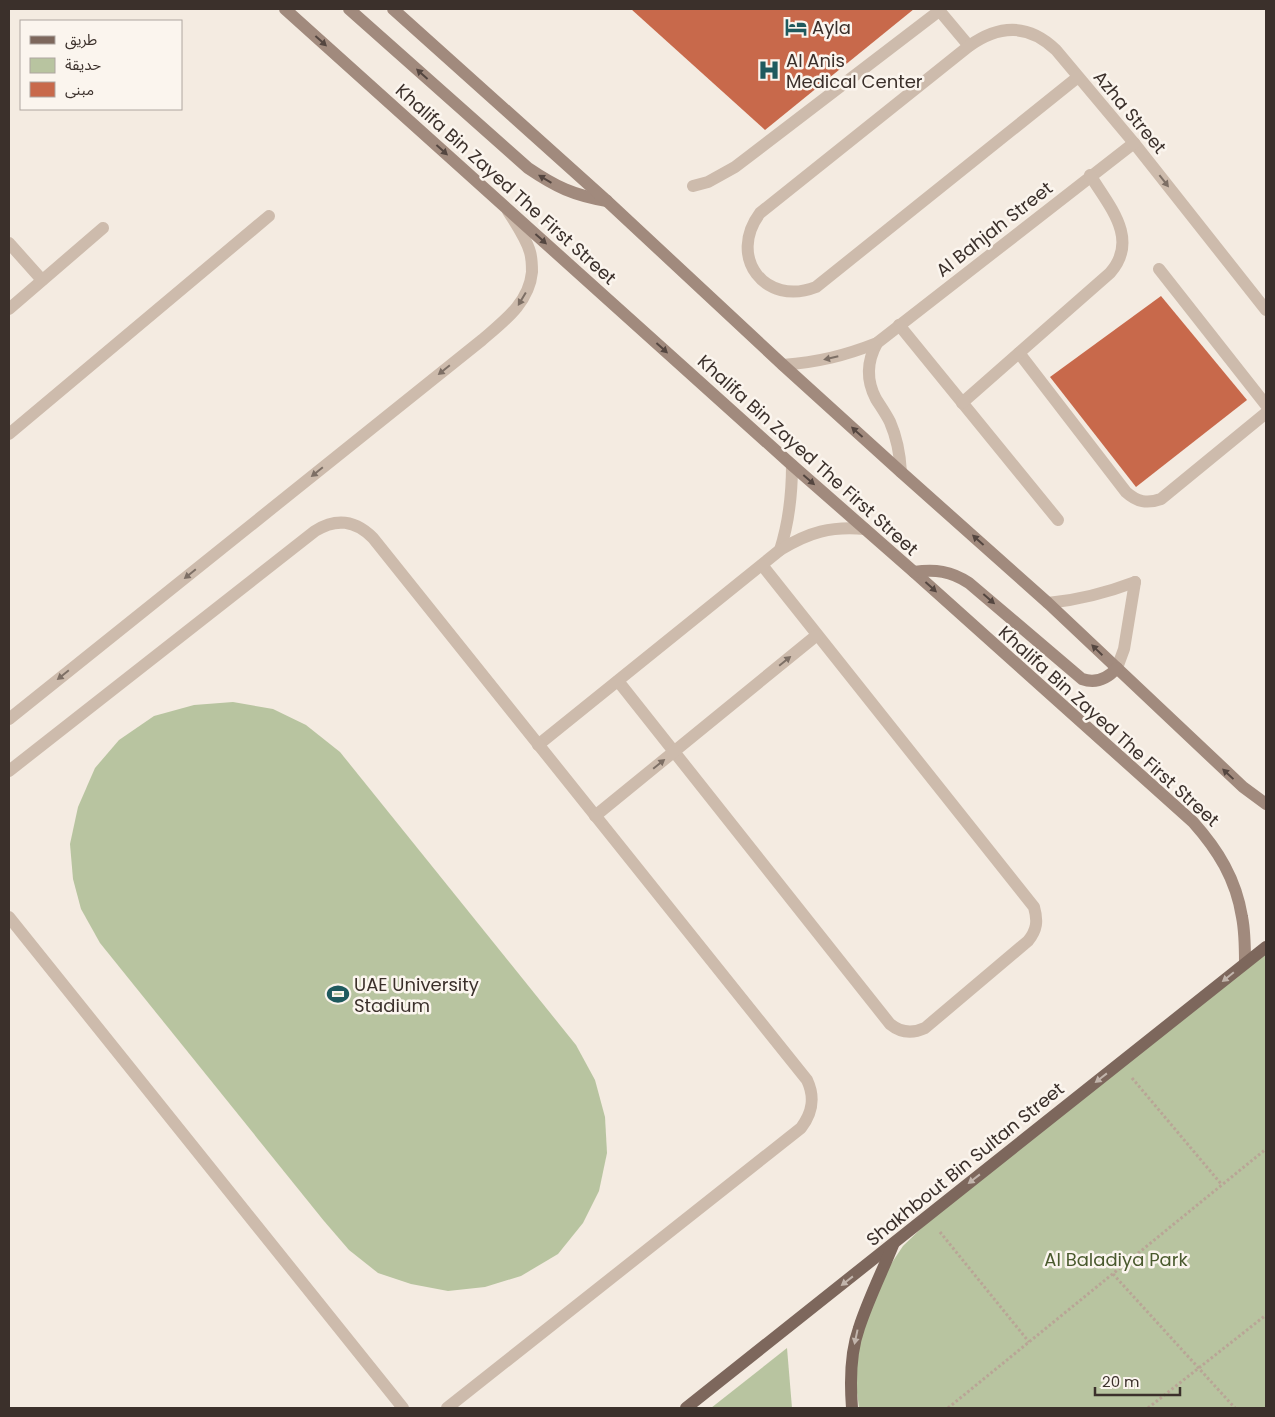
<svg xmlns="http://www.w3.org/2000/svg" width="1275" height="1417" font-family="Poppins,'Noto Sans Arabic',sans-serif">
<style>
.green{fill:#b8c4a0}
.building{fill:#c8694b}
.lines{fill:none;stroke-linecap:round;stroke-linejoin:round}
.path{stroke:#b9a596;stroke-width:3;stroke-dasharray:2.5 2.5;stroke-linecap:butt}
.lane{stroke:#cdbbac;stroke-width:12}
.secondary{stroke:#a18a7d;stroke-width:12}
.primary{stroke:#7d675c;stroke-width:12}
.oneway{fill:#544640}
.oneway2{fill:#7d6f65}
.oneway3{fill:#c2b5ac}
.labels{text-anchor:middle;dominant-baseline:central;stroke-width:5;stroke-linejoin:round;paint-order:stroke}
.poi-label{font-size:18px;fill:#3b302b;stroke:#fbf5ee;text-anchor:start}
.street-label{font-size:18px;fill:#3b302b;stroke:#fbf5ee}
.park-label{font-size:18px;fill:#4a5a2e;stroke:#fbf5ee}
</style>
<rect width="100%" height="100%" fill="#f4ebe1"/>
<g class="green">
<path d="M233,702L273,709L306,725L340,752L576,1045L595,1080L605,1117L607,1153L599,1191L583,1223L558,1254L521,1276L485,1287L448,1291L411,1284L378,1273L349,1250L324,1221L100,943L81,909L73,879L70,844L78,807L95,768L119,740L154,716L194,705Z"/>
<path d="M1266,947V1408H859L854,1369L863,1323L879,1282L903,1246L940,1210Z"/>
<path d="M787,1348L792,1408H711Z"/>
</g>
<g class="building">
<path d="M631,9H914L765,130Z"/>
<path d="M1161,296L1247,400L1136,487L1050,377Z"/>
</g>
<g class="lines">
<g class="path">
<path d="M1132,1078L1222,1185"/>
<path d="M940,1232L1029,1342"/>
<path d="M1113,1274L1235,1408"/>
<path d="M948,1408L1266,1149"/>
<path d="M1148,1408L1266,1315"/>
</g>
<g class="lane">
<path d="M938,9L969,46"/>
<path d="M1078,77L816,287C765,307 727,257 760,213L969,46C1000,24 1029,24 1056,50L1134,143L1266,310"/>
<path d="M693,186L708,182L735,167L939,11"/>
<path d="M9,243L42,280"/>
<path d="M1159,269L1266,405"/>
<path d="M9,309L103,228"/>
<path d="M899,325L1058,520"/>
<path d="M877,343C867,361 866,380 876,399C881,407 886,414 890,422C897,438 900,455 901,472"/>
<path d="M1019,353L1126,492C1137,502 1147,504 1161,499L1266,413"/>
<path d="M783,365C818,362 844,356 877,343L1134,143"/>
<path d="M962,403L1110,273C1140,239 1109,206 1090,175"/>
<path d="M9,434L269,216"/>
<path d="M780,550C789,522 792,495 792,465"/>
<path d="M1048,603C1079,600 1106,593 1135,582"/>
<path d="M1117,668L1124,649L1135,582"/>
<path d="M618,681L890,1024C901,1033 912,1034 925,1028L1028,941C1037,930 1038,921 1034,907L762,565"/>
<path d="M9,719L482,340C504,321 529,303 532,272C532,266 532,259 530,252C526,238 516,224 508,211"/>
<path d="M538,745L780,550C809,532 831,526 865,529"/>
<path d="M9,771L315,531C336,518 355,520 373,538L807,1080C815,1097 813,1112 801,1128L447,1408"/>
<path d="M595,816L817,635"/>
<path d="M9,917L403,1408"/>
</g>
<g class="secondary">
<path d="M285,9L792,465L914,572L1193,822C1218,850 1236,879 1242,917C1245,932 1245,948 1245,963"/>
<path d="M349,9L528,168C556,187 573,195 607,201"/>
<path d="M393,9L607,201L783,365L901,472L1048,603L1243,787L1266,804"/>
<path d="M914,572C935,569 951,571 969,583L1082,679C1096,684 1107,679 1117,668"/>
</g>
<g class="primary">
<path d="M686,1408L1266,947"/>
<path d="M852,1408C850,1382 850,1353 859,1328C868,1300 882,1272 893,1245"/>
</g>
</g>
<defs><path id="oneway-solid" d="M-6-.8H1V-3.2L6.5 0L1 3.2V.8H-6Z" transform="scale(1.25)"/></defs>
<g class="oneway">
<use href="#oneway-solid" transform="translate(321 41) rotate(42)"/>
<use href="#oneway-solid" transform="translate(422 74) rotate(-138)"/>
<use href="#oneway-solid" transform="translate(442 150) rotate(42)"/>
<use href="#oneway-solid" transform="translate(545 179) rotate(-149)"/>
<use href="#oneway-solid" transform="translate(541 239) rotate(42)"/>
<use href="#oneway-solid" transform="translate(662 348) rotate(42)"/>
<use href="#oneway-solid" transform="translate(857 432) rotate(-138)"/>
<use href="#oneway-solid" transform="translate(809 480) rotate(41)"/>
<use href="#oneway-solid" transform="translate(978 540) rotate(-138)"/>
<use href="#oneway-solid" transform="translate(931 587) rotate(42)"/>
<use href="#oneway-solid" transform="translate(989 599) rotate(41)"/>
<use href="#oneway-solid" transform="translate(1097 650) rotate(-136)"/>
<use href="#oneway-solid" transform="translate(1228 774) rotate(-137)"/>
</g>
<g class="oneway2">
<use href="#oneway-solid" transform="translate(1164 181) rotate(52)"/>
<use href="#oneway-solid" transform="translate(522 299) rotate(121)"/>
<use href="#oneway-solid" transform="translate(831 358) rotate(167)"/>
<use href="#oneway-solid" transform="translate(444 370) rotate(141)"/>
<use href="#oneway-solid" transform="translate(317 472) rotate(141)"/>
<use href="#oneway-solid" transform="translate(190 574) rotate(141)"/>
<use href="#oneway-solid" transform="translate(785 661) rotate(-39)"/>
<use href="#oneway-solid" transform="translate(63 675) rotate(141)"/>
<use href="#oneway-solid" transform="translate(659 764) rotate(-39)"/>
</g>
<g class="oneway3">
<use href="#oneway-solid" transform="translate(1228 977) rotate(141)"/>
<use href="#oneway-solid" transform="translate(1101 1078) rotate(142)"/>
<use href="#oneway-solid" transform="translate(974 1179) rotate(142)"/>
<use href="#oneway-solid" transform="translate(847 1281) rotate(142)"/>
<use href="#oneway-solid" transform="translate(856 1337) rotate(102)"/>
</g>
<defs>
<g id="hotel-bare" transform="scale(1.725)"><path d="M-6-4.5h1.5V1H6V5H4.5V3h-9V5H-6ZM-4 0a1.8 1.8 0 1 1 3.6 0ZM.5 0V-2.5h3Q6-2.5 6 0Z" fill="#1f5a5e" stroke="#fbf5ee" stroke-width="2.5" paint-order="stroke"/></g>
<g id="hospital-bare" transform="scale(1.725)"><path d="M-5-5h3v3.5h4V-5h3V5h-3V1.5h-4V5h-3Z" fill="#1f5a5e" stroke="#fbf5ee" stroke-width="2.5" paint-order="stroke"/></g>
<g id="stadium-bare" transform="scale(1.725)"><path d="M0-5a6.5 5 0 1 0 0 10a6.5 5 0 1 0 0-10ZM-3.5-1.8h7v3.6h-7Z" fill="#1f5a5e" stroke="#fbf5ee" stroke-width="2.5" paint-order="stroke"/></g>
</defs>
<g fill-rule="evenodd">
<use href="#hotel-bare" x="796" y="27"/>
<use href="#hospital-bare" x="769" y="70"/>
<use href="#stadium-bare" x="338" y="994"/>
</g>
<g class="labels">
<g class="poi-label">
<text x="812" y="27">Ayla</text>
<text x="786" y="60">Al Anis<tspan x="786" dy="21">Medical Center</tspan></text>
<text x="354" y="984">UAE University<tspan x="354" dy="21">Stadium</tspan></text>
</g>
<g class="street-label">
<text transform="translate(1130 112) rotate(50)">Azha Street</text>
<text transform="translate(506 184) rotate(42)">Khalifa Bin Zayed The First Street</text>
<text transform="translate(994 229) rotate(-38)">Al Bahjah Street</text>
<text transform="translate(808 455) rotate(42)">Khalifa Bin Zayed The First Street</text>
<text transform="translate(1109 726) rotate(42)">Khalifa Bin Zayed The First Street</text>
<text transform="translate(965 1164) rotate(-39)">Shakhbout Bin Sultan Street</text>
</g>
<g class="park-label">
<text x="1116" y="1259">Al Baladiya Park</text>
</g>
</g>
<rect width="1275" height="1417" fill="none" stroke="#3b302b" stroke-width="20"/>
<rect x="20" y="20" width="162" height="90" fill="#fbf5ee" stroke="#aea6a0"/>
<rect x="30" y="36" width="25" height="8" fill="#7d675c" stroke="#aea6a0"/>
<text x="65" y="45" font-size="15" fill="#3b302b">طريق</text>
<rect x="30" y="58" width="25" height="15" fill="#b8c4a0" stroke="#aea6a0"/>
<text x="65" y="70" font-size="15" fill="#3b302b">حديقة</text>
<rect x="30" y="82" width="25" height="15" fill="#c8694b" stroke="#aea6a0"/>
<text x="65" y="95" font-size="15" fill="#3b302b">مبنى</text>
<path d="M1095 1387v8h85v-8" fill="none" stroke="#3b302b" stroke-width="2.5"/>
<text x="1102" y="1387" font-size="15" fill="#3b302b" stroke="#fbf5ee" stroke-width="4" paint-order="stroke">20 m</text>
</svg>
